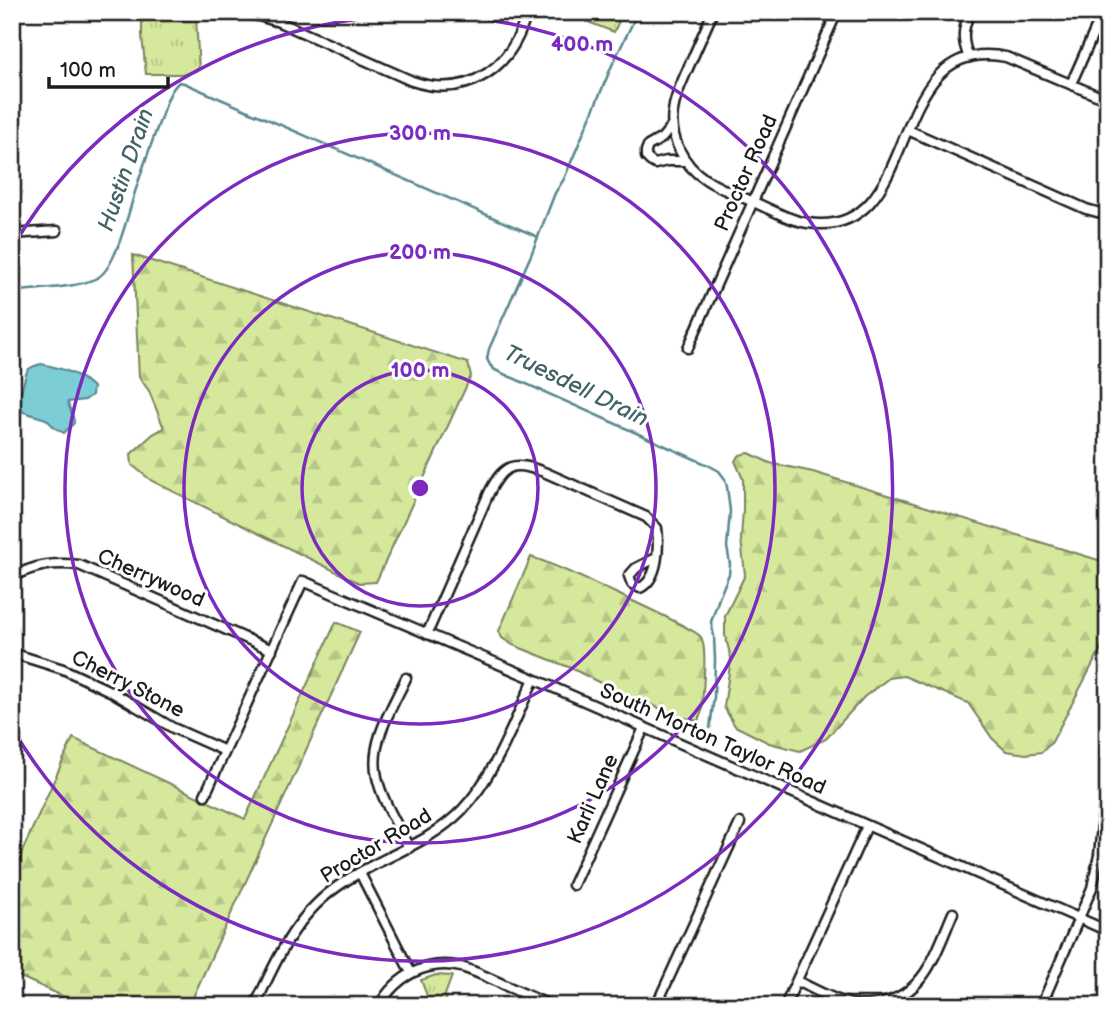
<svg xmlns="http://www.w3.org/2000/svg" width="1120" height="1018" font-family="'Balsamiq Sans',sans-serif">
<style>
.forest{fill:url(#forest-firs);stroke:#78825c;stroke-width:2}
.park{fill:url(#park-tufts);stroke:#78825c;stroke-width:2}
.water{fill:#7ccdd6;stroke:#56868c;stroke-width:2}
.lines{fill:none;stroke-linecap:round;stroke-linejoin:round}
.stream{stroke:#56868c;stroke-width:2.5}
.street-casing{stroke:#1c1c1c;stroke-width:13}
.street{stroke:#fff;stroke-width:8}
.ring{fill:none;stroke:#7b2cbf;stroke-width:3.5}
.labels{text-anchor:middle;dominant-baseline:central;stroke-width:6;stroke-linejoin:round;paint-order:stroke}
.street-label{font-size:21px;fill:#1c1c1c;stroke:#fff}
.water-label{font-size:23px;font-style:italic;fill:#426366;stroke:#fff}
.centre{fill:#7b2cbf;stroke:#fff;stroke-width:3.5}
.ring-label{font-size:21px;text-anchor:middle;font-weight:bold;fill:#7b2cbf;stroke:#fff;stroke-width:6;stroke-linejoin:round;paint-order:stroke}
</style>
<defs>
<pattern id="forest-firs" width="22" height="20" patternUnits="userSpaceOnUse" patternTransform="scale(1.75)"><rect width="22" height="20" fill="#d5e89c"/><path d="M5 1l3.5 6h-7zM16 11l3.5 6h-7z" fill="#b6c686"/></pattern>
<pattern id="park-tufts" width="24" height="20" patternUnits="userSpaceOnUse" patternTransform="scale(1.75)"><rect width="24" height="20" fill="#d5e89c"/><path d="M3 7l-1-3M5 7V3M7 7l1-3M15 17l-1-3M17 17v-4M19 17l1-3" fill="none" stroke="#b6c686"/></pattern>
</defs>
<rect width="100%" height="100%" fill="#fff"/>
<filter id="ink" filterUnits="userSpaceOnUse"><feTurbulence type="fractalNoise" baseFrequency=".0143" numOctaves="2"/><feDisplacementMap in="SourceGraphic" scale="14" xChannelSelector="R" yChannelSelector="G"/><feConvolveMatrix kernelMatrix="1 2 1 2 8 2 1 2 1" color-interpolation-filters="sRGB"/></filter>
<g filter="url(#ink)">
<g class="forest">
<path d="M133,255L468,363L471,376L376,582L359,583L152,481L132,465L131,454L153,434L164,428L149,391L139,377Z"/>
<path d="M749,453L770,463L813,472L1108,563V635L1052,742L1042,752L1026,754L1006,751L992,738L968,703L904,676L889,678L864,697L826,739L800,751L769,743L735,726L724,707L731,658L725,635V616L745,575L741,539L743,509V479L735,461L740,455Z"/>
<path d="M531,557C550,562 695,628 701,637C708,649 702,696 702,711L698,721L681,717L614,690L571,668L513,645L502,638L499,631Z"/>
<path d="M336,622L360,632L189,1006H84L12,973V874L73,738L245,819Z"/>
</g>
<g class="park">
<path d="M562,12H623L614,32Z"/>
<path d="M142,17L163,19L196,17L199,70L184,74H146L142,36Z"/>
<path d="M436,975L452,976L445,995L447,1006H431L421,980Z"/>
</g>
<path class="water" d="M41,364C61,368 78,373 93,387L92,395L85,400L68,402C69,410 74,414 74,423L64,433L55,428L46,419L23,412L17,403C18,396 21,392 23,385C27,371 25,368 41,364Z"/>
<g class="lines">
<g class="stream">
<path d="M638,12L613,63L564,179L555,193L531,255L489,349L487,359L490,365L495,370L708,465L719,471L725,479L727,487L730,511L727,547L730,564L729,574L719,598L711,622L714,636L715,660L714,697L710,728"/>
<path d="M12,292C37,288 75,289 97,278C117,268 129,208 137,186C144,164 152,142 160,120C165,107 168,92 179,82L184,83L538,237"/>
</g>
<g class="street-casing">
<g id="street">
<path d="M149,12L183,14L201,12"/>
<path d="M237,12L259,16L279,22L412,81C469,100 513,67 527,12"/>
<path d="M713,12C705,30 697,48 689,66C683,80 675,95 673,111C669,137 683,165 705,179C721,190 741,196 758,204C774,211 791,221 808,223C926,241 881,32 1006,57L1108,100"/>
<path d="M969,57C961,40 963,28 970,12"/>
<path d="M1071,84L1103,12"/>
<path d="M672,126L662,138L648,146L646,151V157L650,161L655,164L667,161H686"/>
<path d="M908,130L1086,209L1108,215"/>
<path d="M12,234L57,231"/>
<path d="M688,348L837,12"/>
<path d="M12,577C35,565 54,562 79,565L272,650"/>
<path d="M427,634L489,493C504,463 514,461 544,472L646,517L657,528C659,546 659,579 640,588L632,584L629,576L636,568L656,558"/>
<path d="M12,653L63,669L110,691L173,728L225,751"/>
<path d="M406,678C392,708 369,743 377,777C382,801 398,825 409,848"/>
<path d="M205,795L303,581L534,679L1108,931"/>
<path d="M360,873L411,973"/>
<path d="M573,885L644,728"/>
<path d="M797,981C814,989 832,1000 851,1004C864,1006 877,1005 889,1001C928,988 938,947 953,913"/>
<path d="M255,1006C278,956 296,913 344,882C383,856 429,844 462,810C495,776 514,721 534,679"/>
<path d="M379,1006C396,976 427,959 461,967C475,971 489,978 502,984C518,991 535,999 552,1006"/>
<path d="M656,1006L740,823"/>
<path d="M785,1006L867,826"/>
<path d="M1041,1006L1092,888L1099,855L1104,808L1108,793"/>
</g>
</g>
<use href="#street" class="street"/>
</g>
</g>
<g class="ring">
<circle cx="420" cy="488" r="118"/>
<circle cx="420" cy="488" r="236"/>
<circle cx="420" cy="488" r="355"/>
<path d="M12 248A473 473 0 1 1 12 728"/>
</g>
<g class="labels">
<g class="street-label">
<text transform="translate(746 173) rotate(-66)">Proctor Road</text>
<text transform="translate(151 578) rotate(24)">Cherrywood</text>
<text transform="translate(128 684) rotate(27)">Cherry Stone</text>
<text transform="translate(713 739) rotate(24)">South Morton Taylor Road</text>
<text transform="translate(593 799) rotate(-66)">Karli Lane</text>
<text transform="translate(376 846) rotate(-31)">Proctor Road</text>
</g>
<g class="water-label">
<text transform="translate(126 170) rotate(-71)">Hustin Drain</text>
<text transform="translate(576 386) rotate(26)">Truesdell Drain</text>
</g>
</g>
<circle cx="420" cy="488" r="10" class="centre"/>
<g class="ring-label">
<text x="582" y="51">400 m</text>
<text x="420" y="140">300 m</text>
<text x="420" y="259">200 m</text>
<text x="420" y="377">100 m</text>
</g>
<rect width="1120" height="1018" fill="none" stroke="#fff" stroke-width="42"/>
<rect x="21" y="21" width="1078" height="976" fill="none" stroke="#1c1c1c" stroke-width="2.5" filter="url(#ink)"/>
<path d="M49 77v10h119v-10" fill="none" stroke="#1c1c1c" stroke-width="3.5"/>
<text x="60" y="77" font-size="21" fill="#1c1c1c" stroke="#ffffff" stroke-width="5" paint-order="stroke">100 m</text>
</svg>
